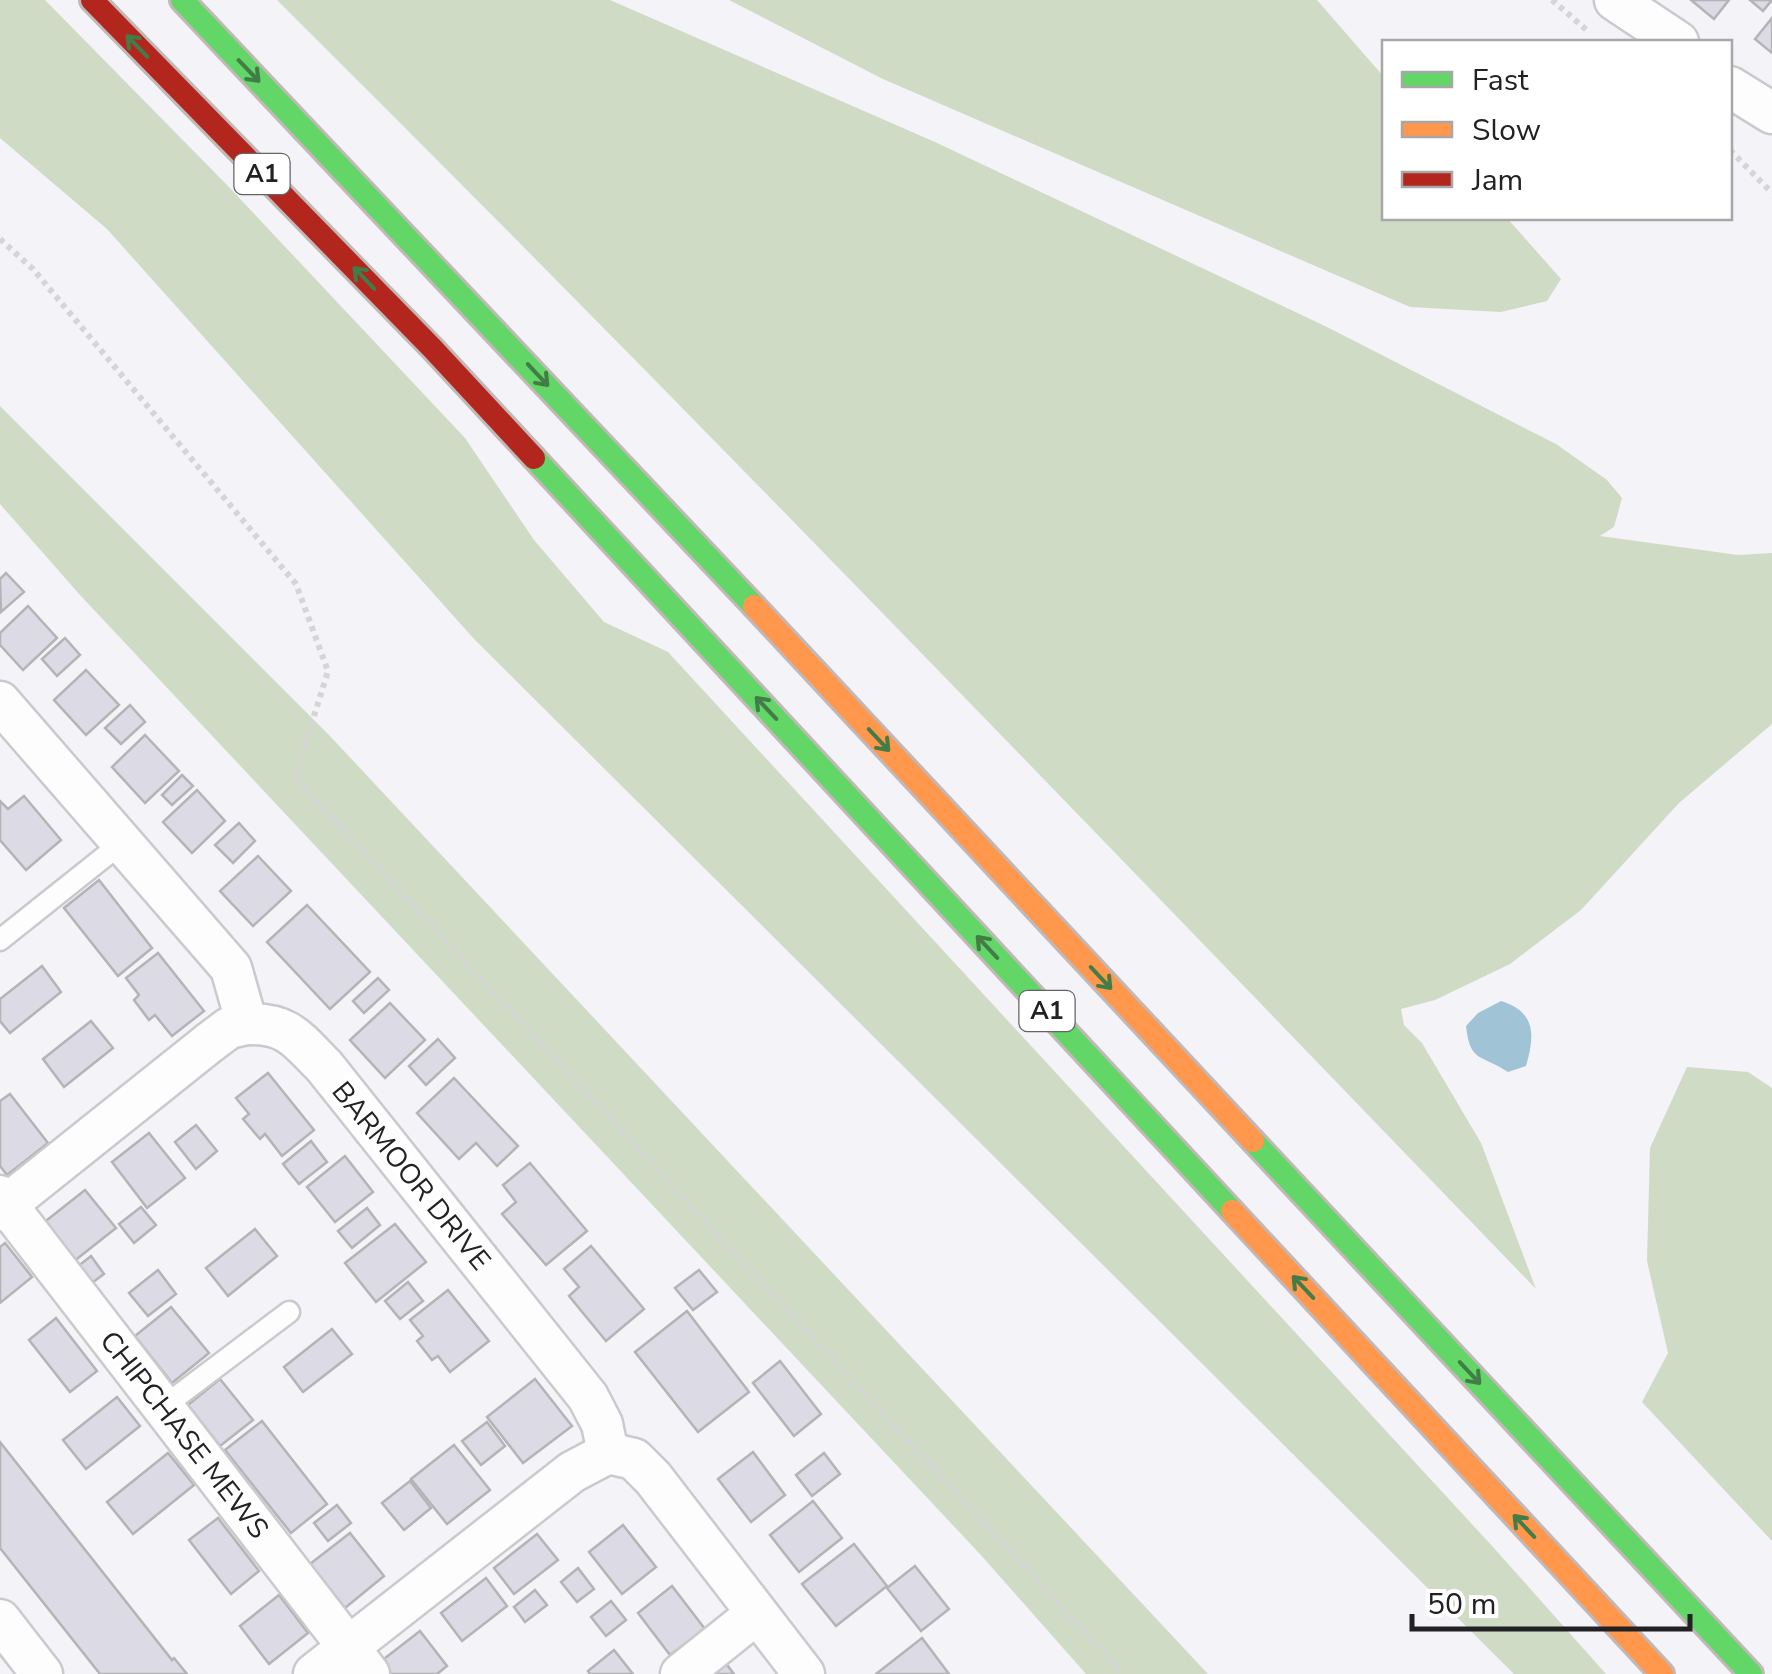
<svg xmlns="http://www.w3.org/2000/svg" width="1772" height="1674" font-family="'Nunito Sans',sans-serif">
<style>
.green{fill:#d0dbc6}
.water{fill:#a0c4d5}
.building{fill:#dbdae5;stroke:#b4b4b7;stroke-width:2.5}
.lines{fill:none;stroke-linecap:round;stroke-linejoin:round}
.lane-casing{stroke:#cacace;stroke-width:25}
.street-casing{stroke:#cacace;stroke-width:45}
.fast-casing{stroke:#c2b8b7;stroke-width:28}
.slow-casing{stroke:#c2b8b7;stroke-width:28}
.jam-casing{stroke:#c2b8b7;stroke-width:28}
.path{stroke:#d5d5d6;stroke-width:6;stroke-dasharray:5 5;stroke-linecap:butt}
.lane{stroke:#fdfdfe;stroke-width:20}
.street{stroke:#fdfdfe;stroke-width:40}
.fast{stroke:#63d668;stroke-width:22}
.slow{stroke:#ff974d;stroke-width:22}
.jam{stroke:#b3261e;stroke-width:22}
.oneway{stroke:#427c46}
.labels{text-anchor:middle;dominant-baseline:central;stroke-width:8;stroke-linejoin:round;paint-order:stroke}
.shield{fill:#fff;stroke:#646466;stroke-width:2.5}
.shield-label{font-size:25px;font-weight:bold;fill:#222225}
.street-label{font-size:28px;fill:#222225;stroke:#fff}
</style>
<rect width="100%" height="100%" fill="#f3f3f8"/>
<g class="green">
<path d="M0,0H45L227,185L465,438L534,540L604,622L668,652L1493,1547L1606,1674H1514L475,640L107,229L0,138Z"/>
<path d="M277,0H610L935,142L1327,327L1556,444L1607,480L1622,498L1614,527L1600,536L1738,555L1772,553V724L1679,803L1581,910L1510,964L1435,1000L1401,1009L1404,1025L1422,1043L1481,1143L1536,1289C1119,857 703,423 277,0Z"/>
<path d="M729,0H1317L1384,77V218H1507L1561,279L1547,301L1501,312L1410,307L883,79Z"/>
<path d="M0,406L329,735L1208,1674H1086L979,1553L80,595L0,504Z"/>
<path d="M1687,1067L1748,1072L1772,1088V1541L1642,1402L1668,1353L1647,1261L1650,1148Z"/>
</g>
<path class="water" d="M1501,1001C1536,1012 1535,1035 1526,1066L1508,1072C1481,1054 1470,1063 1466,1026L1478,1013Z"/>
<g class="building">
<path d="M1691,0H1729L1714,19Z"/>
<path d="M1750,0H1772L1763,11Z"/>
<path d="M1772,18V53L1755,39Z"/>
<path d="M6,573L24,592L1,612L0,579Z"/>
<path d="M28,606L57,638L23,670L0,645V633Z"/>
<path d="M65,638L80,655L57,676L42,659Z"/>
<path d="M86,670L119,705L86,735L54,700Z"/>
<path d="M130,705L145,722L121,744L105,728Z"/>
<path d="M145,735L179,771L145,803L112,767Z"/>
<path d="M182,775L193,786L172,805L162,795Z"/>
<path d="M197,790L225,821L192,853L163,822Z"/>
<path d="M24,796L61,840L26,870L0,840V801L8,809Z"/>
<path d="M239,823L255,841L233,863L215,845Z"/>
<path d="M258,856L291,891L253,926L220,891Z"/>
<path d="M99,880L152,948L118,976L64,908Z"/>
<path d="M307,905L370,972L330,1009L267,942Z"/>
<path d="M158,953L204,1011L172,1036L155,1015L149,1020L134,1000L139,995L126,978Z"/>
<path d="M42,966L61,992L10,1033L0,1021V999Z"/>
<path d="M378,978L389,990L364,1013L353,1001Z"/>
<path d="M390,1003L425,1040L385,1078L350,1040Z"/>
<path d="M91,1021L113,1048L64,1087L43,1059Z"/>
<path d="M438,1039L455,1058L426,1085L409,1066Z"/>
<path d="M268,1073L314,1130L282,1156L265,1134L260,1139L243,1119L249,1114L236,1098Z"/>
<path d="M454,1078L518,1146L497,1166L476,1143L459,1159L417,1113Z"/>
<path d="M10,1094L48,1143L7,1175L0,1166V1101Z"/>
<path d="M196,1125L217,1151L196,1169L175,1142Z"/>
<path d="M149,1133L185,1178L147,1208L112,1162Z"/>
<path d="M311,1141L327,1162L299,1184L283,1164Z"/>
<path d="M345,1156L373,1192L335,1222L307,1187Z"/>
<path d="M530,1163L587,1231L546,1265L502,1214L516,1202L503,1185Z"/>
<path d="M85,1190L116,1228L68,1266L37,1228Z"/>
<path d="M141,1207L156,1225L134,1243L119,1224Z"/>
<path d="M367,1208L380,1225L352,1248L338,1231Z"/>
<path d="M395,1224L426,1262L376,1302L345,1263Z"/>
<path d="M255,1229L277,1256L228,1296L206,1268Z"/>
<path d="M5,1243L32,1277L0,1303V1247Z"/>
<path d="M591,1246L644,1309L606,1341L569,1296L579,1287L564,1269Z"/>
<path d="M91,1256L104,1274L85,1288L72,1271Z"/>
<path d="M158,1270L176,1294L148,1316L129,1293Z"/>
<path d="M699,1270L717,1292L693,1310L675,1288Z"/>
<path d="M408,1282L423,1301L400,1319L385,1301Z"/>
<path d="M448,1290L489,1341L450,1372L438,1356L432,1360L417,1341L423,1336L410,1320Z"/>
<path d="M171,1307L209,1353L172,1383L135,1336Z"/>
<path d="M687,1311L749,1392L698,1432L635,1352Z"/>
<path d="M56,1318L97,1371L70,1392L29,1340Z"/>
<path d="M332,1329L352,1354L303,1392L284,1367Z"/>
<path d="M780,1361L821,1414L794,1436L753,1383Z"/>
<path d="M220,1379L253,1420L220,1446L188,1405Z"/>
<path d="M535,1379L572,1426L523,1463L487,1417Z"/>
<path d="M117,1397L140,1426L86,1469L63,1440Z"/>
<path d="M262,1421L327,1504L291,1533L225,1450Z"/>
<path d="M487,1422L505,1446L481,1465L462,1441Z"/>
<path d="M0,1442L172,1660L174,1658L187,1674H100L0,1548Z"/>
<path d="M454,1445L490,1490L447,1524L411,1479Z"/>
<path d="M753,1452L785,1495L751,1522L718,1479Z"/>
<path d="M168,1453L194,1485L133,1534L107,1502Z"/>
<path d="M824,1453L840,1474L812,1496L796,1475Z"/>
<path d="M410,1481L431,1508L404,1530L382,1503Z"/>
<path d="M813,1501L842,1538L799,1572L770,1535Z"/>
<path d="M337,1505L351,1523L328,1541L314,1523Z"/>
<path d="M218,1518L259,1571L231,1594L189,1540Z"/>
<path d="M623,1525L656,1567L622,1594L589,1552Z"/>
<path d="M350,1533L384,1576L345,1608L310,1564Z"/>
<path d="M537,1534L558,1560L514,1594L494,1568Z"/>
<path d="M854,1544L887,1586L836,1626L802,1584Z"/>
<path d="M915,1566L949,1609L921,1631L887,1588Z"/>
<path d="M578,1568L594,1589L577,1602L561,1582Z"/>
<path d="M486,1578L507,1606L462,1641L441,1613Z"/>
<path d="M672,1586L705,1629L670,1655L638,1613Z"/>
<path d="M535,1590L547,1605L525,1622L514,1607Z"/>
<path d="M279,1595L308,1633L269,1664L240,1626Z"/>
<path d="M611,1601L626,1620L606,1636L591,1617Z"/>
<path d="M420,1631L447,1666L437,1674H375L371,1669Z"/>
<path d="M922,1638L949,1674H876Z"/>
<path d="M614,1650L633,1674H590L588,1671Z"/>
<path d="M724,1661L734,1674H707Z"/>
</g>
<g class="lines">
<g class="lane-casing">
<g id="lane">
<path d="M0,940L123,842"/>
<path d="M163,1407L289,1312"/>
</g>
</g>
<g class="street-casing">
<g id="street">
<path d="M1615,0L1678,42"/>
<path d="M1730,87L1772,113"/>
<path d="M0,702L231,968L247,1024C288,1023 297,1039 324,1066L588,1397L602,1424L608,1453"/>
<path d="M0,1196L369,1674"/>
<path d="M0,1210L209,1043L229,1028L247,1024"/>
<path d="M608,1453L634,1459L653,1478L804,1674"/>
<path d="M0,1620L42,1674"/>
<path d="M314,1674L572,1472L608,1453"/>
<path d="M681,1674L756,1614"/>
</g>
</g>
<g class="fast-casing">
<g id="fast">
<path d="M182,0L754,606"/>
<path d="M534,458L1232,1211"/>
<path d="M1253,1141L1751,1674"/>
</g>
</g>
<g class="slow-casing">
<g id="slow">
<path d="M754,606L1253,1141"/>
<path d="M1232,1211L1662,1674"/>
</g>
</g>
<g class="jam-casing">
<path id="jam" d="M92,0L432,348L534,458"/>
</g>
<g class="path">
<path d="M1552,0L1589,32"/>
<path d="M1730,150L1772,193"/>
<path d="M0,239L33,269L296,584L328,671L295,777L1124,1674"/>
</g>
<use href="#lane" class="lane"/>
<use href="#street" class="street"/>
<use href="#fast" class="fast"/>
<use href="#slow" class="slow"/>
<use href="#jam" class="jam"/>
</g>
<defs><path id="oneway-shaft" d="M-6 0H5M1.5-3L5.5 0L1.5 3" fill="none" stroke-width="1.6" stroke-linecap="round" stroke-linejoin="round" transform="scale(2.5)"/></defs>
<g class="oneway">
<use href="#oneway-shaft" transform="translate(137 46) rotate(-134)"/>
<use href="#oneway-shaft" transform="translate(249 71) rotate(46)"/>
<use href="#oneway-shaft" transform="translate(364 278) rotate(-134)"/>
<use href="#oneway-shaft" transform="translate(538 375) rotate(47)"/>
<use href="#oneway-shaft" transform="translate(766 708) rotate(-133)"/>
<use href="#oneway-shaft" transform="translate(879 740) rotate(47)"/>
<use href="#oneway-shaft" transform="translate(987 947) rotate(-133)"/>
<use href="#oneway-shaft" transform="translate(1101 978) rotate(47)"/>
<use href="#oneway-shaft" transform="translate(1303 1287) rotate(-133)"/>
<use href="#oneway-shaft" transform="translate(1470 1373) rotate(47)"/>
<use href="#oneway-shaft" transform="translate(1524 1526) rotate(-133)"/>
</g>
<g class="labels">
<g class="shield">
<rect x="234.5" y="154" width="55" height="40" rx="8"/>
<rect x="1019.5" y="991" width="55" height="40" rx="8"/>
</g>
<g class="shield-label">
<text x="262" y="174">A1</text>
<text x="1047" y="1011">A1</text>
</g>
<g class="street-label">
<text transform="translate(411 1176) rotate(51)">BARMOOR DRIVE</text>
<text transform="translate(184 1435) rotate(52)">CHIPCHASE MEWS</text>
</g>
</g>
<rect x="1382" y="40" width="350" height="180" fill="#ffffff" stroke="#a7a7a8" stroke-width="2.5"/>
<rect x="1402" y="72" width="50" height="15" fill="#63d668" stroke="#a7a7a8" stroke-width="2.5"/>
<text x="1472" y="90" font-size="30" fill="#222225">Fast</text>
<rect x="1402" y="122" width="50" height="15" fill="#ff974d" stroke="#a7a7a8" stroke-width="2.5"/>
<text x="1472" y="140" font-size="30" fill="#222225">Slow</text>
<rect x="1402" y="172" width="50" height="15" fill="#b3261e" stroke="#a7a7a8" stroke-width="2.5"/>
<text x="1472" y="190" font-size="30" fill="#222225">Jam</text>
<path d="M1412 1614v15h278v-15" fill="none" stroke="#222225" stroke-width="5"/>
<text x="1427" y="1614" font-size="30" fill="#222225" stroke="#ffffff" stroke-width="8" paint-order="stroke">50 m</text>
</svg>
